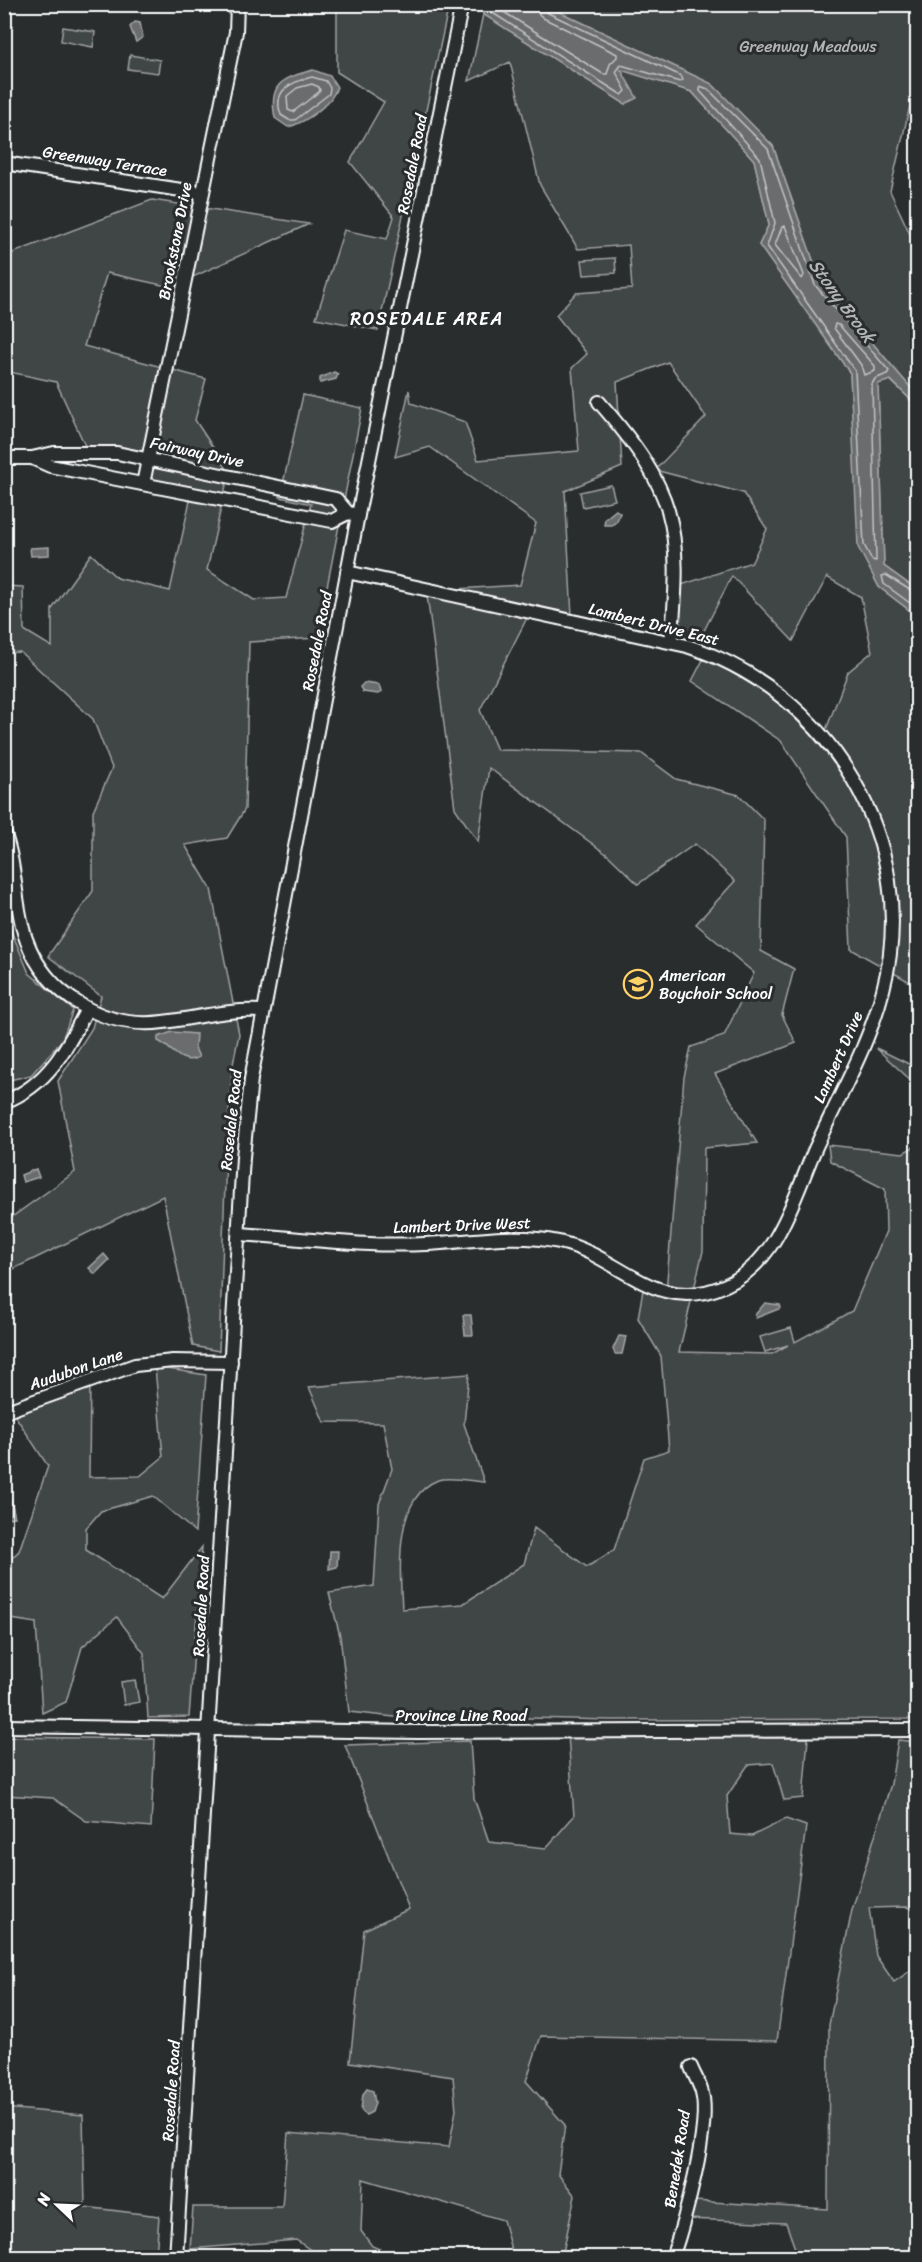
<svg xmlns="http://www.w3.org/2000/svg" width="922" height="2262" font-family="Sriracha,sans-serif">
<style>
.green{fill:#414445;stroke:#a0a2a2;stroke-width:1.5}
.water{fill:#6a6c6d;stroke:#a6a7a7;stroke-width:1.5}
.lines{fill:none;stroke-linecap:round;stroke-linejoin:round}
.shore{stroke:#c3c4c5;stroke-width:1.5}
.minor-casing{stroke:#fff;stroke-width:16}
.minor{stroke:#2a2d2e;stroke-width:12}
.labels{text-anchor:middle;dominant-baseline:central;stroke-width:6;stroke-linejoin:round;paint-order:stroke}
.park-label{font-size:16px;fill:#b3b4b5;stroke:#2a2d2e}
.street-label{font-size:16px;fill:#fff;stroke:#2a2d2e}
.poi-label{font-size:16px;fill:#fff;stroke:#2a2d2e;text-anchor:start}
.water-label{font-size:18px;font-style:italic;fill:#b4b6b6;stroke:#2a2d2e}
.neighbourhood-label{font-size:18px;letter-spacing:1.5px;fill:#fff;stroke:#2a2d2e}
</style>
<rect width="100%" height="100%" fill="#2a2d2e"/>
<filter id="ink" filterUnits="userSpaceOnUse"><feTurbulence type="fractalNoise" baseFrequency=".0167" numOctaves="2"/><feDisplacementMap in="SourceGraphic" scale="12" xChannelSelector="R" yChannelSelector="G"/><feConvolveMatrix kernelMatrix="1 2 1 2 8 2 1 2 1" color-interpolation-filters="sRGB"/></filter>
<g filter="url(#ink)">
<g class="green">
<path d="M337,5H449L378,330L316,318L344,230L387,239L394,217L350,162L384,102L337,72Z"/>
<path d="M545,5H917V76L890,191L917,249V395L821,283L773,146L712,84Z"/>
<path d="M483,14L625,104L620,69L692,92L754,160L769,224L759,245L850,373L859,547L879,587L917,616V986L851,949L846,837L781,741L692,681L705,656L826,730L848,672L872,652L861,597L827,577L793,641L732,576L693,652L671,644L681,585L752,562L767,529L743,493L655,470L706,417L668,362L617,382L622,467L565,491L572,616L532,608L480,710L497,750L641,753L676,779L739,795L764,820L761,951L794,969L782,1015L796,1043L715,1074L757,1143L704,1148L703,1251L679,1352L772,1354L788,1345L765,1352L760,1337L791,1328L795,1342L852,1311L886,1231L885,1189L830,1161L828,1145L903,1153L917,1145V1719L610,1720L489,1717L431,1721L349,1712L340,1636L329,1593L374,1586L379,1504L392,1469L383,1423L324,1422L309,1387L469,1374L464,1424L484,1482C472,1481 449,1476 438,1480C393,1498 400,1570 402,1609L463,1604L524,1564L534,1528L587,1567L614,1550L644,1458L669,1450L661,1356L638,1318L644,1284L666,1292L684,1077L691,1047L724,1036L754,973L696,924L735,881L695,844L638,884L609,856L489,768L478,842L455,808L426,587L457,589L520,585L536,523L430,447L395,457L409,390L411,403L465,422L478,460L579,451L572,368L587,354L556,315L576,293L632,289L629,245L578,249L540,185L510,62L469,81Z"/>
<path d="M63,27L95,32L93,47L61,41Z"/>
<path d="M130,55L160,60L158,73L128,69Z"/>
<path d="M152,200L309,224L171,287L107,273L84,346L206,379L195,420L229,472L207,570L254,600L286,598L311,504L280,497L303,395L362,408L317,638L249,642L245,809L227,838L185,845L211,889L239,1034L232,1069L226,1156L219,1351L193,1346L163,1196L5,1273V1222L75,1172L58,1081L92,1028L101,996L48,956L93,891V811L112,768L93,719L20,652L5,653V586L23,587L24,630L52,647V609L91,554L117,578L170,591L191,496L139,483L145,455L87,450L56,382L5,371V256Z"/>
<path d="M615,258L616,273L584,275L582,260Z"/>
<path d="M890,380L917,406V590L884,566L878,384Z"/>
<path d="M611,485L615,500L583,507L580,492Z"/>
<path d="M10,928L29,973L73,1010L62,1040L31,1075L5,1081L4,930Z"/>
<path d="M876,1048L917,1068V1086Z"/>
<path d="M155,1367L206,1375L195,1532L153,1496L101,1511L86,1528V1550L162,1599L202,1547L189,1717L148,1718L144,1653L117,1617L82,1647L66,1702L42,1713L36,1623L5,1618L4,1565L19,1551L48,1466L14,1414L90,1378L89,1477L140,1476L163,1457Z"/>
<path d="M135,1680L139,1702L124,1705L121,1682Z"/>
<path d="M568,1735L808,1738L803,1798L784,1800L773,1763L748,1765L727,1796L730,1834L752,1836L786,1819L806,1826L777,2041L541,2036L526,2081L565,2125L558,2174L575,2196L562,2257H513L503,2220L363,2179L361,2231L372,2246L399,2257H321L296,2240L190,2249L193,2207H282L288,2133L449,2147L456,2110L453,2077L350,2062L364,1930L409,1909L345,1745L470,1741L474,1798L489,1842L546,1848L574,1816Z"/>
<path d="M5,1737L155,1739L151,1827L86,1821L53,1798L5,1795Z"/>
<path d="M898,1740L917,1742V1911L907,1907L869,1908L876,1956L894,1982L917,1966V2257H798L786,2223L688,2219L693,2201L828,2209L829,2025L852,1910L891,1784Z"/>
<path d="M4,2108L83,2115L85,2207L159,2216L156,2257H5Z"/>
</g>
<g class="water">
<path d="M485,4L545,5L712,84L773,146L821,283L917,395V406L891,380L878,384L884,566L917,590V616L879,587L858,547L850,373L759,245L769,224L754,160L692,92L621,70L637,98L625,104L483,14Z"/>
<path d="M135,22L140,23L143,37L136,42L130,27Z"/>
<path d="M313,70L330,76L337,87C332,104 305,123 288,127L275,118C268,84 282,78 313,70Z"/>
<path d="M334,372L338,374L336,379L320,383V378Z"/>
<path d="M616,510L620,513L617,521L612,525H604L605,519Z"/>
<path d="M49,547V555L31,556L30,548Z"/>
<path d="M364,683L379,685L381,692L378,694L363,692L360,687Z"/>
<path d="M172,1032L196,1034L195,1048L199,1057C182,1067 172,1047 158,1041V1037Z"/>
<path d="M36,1169L39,1177L23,1182L21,1175Z"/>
<path d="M104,1254L109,1260L95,1274L89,1268Z"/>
<path d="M765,1303L780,1305L781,1308L756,1318L755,1315Z"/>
<path d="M463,1315H471L473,1335H465Z"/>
<path d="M619,1336L626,1337L622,1354H615L613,1349Z"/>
<path d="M11,1500L15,1517L7,1518L5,1502Z"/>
<path d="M330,1551H338L337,1567L329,1569Z"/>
<path d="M367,2089L373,2091L375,2103L372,2112L366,2115L361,2110L363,2094Z"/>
</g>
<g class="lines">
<g class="shore">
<path d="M490,4L491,12L622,95L626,91L616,72L621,65L680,82L683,80L681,76L548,13L544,4"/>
<path d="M498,4L499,9L603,74H607L610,64L617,57V54L543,18L538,13L536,4"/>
<path d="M312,77L326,81L330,88L329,94L295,120H289L281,115C272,90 291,82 312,77Z"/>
<path d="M312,84L319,87L320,91L293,112L288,110L287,96L297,88Z"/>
<path d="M700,86L708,89L768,149L815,285L889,371L887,374L875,379L872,384L876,561L872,560L864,545L855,371L767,246L775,223L760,158L700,91Z"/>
<path d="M785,226L804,275L802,279L775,245L782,227Z"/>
<path d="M835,324L839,325L875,366V371L864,375L861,365L834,328Z"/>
<path d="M918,595L886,575L882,576L884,584L918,609"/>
</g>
<g class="minor-casing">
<g id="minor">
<path d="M4,163L201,193"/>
<path d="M599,402C676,490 683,527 671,642"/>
<path d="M4,458H32L54,453H117L336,499L348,513L358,515"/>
<path d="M32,458L50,466L332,521L348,513"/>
<path d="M143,484L236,32L237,4"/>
<path d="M4,832C17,867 14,905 26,939C46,995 105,1030 163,1022C197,1018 228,1009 262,1011"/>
<path d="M4,1102C48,1085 67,1048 87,1009"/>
<path d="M239,1234C300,1238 363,1247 425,1244C470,1242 513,1232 559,1242C620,1255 656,1317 726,1285C778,1262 794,1197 815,1149C838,1098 869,1045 883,990C922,842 829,691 687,646L347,572"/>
<path d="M4,1412L135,1365L173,1361L231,1362"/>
<path d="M4,1726L418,1732L918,1730"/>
<path d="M176,2258L243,1157L251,1079L358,515L462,4"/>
<path d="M672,2258C684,2223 711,2126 702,2093C700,2084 694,2075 691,2067"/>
</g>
</g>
<use href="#minor" class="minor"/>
</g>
</g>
<defs>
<g id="school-ring" transform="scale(1.5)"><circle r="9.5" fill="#2a2d2e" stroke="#ffd166" stroke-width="1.5"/><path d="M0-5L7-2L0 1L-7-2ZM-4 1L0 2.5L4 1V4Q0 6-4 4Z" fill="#ffd166"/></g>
</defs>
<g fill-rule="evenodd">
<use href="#school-ring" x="638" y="984"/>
</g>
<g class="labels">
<g class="park-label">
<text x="808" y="46">Greenway Meadows</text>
</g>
<g class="street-label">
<text transform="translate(105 161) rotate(9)">Greenway Terrace</text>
<text transform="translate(412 164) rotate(-79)">Rosedale Road</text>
<text transform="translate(175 241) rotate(-79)">Brookstone Drive</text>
<text transform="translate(197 452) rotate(12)">Fairway Drive</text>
<text transform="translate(654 624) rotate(14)">Lambert Drive East</text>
<text transform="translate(317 641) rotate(-79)">Rosedale Road</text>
<text transform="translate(838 1057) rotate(-66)">Lambert Drive</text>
<text transform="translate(231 1120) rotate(-84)">Rosedale Road</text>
<text transform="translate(462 1225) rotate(-2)">Lambert Drive West</text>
<text transform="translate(76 1369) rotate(-19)">Audubon Lane</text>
<text transform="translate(201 1606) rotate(-87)">Rosedale Road</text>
<text x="461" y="1715">Province Line Road</text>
<text transform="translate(171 2091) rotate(-86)">Rosedale Road</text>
<text transform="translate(677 2159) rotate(-81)">Benedek Road</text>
</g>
<g class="poi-label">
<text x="659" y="975">American<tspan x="659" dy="18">Boychoir School</tspan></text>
</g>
<g class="water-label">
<text transform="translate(842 301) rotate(54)">Stony Brook</text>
</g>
<g class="neighbourhood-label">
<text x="427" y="319">ROSEDALE AREA</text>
</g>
</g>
<rect width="922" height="2262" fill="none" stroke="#2a2d2e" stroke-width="24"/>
<rect x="12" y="12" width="898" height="2238" fill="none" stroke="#fff" stroke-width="2" filter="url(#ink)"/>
<g transform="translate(57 2205) rotate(293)" stroke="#2a2d2e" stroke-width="4.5" paint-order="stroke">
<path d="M0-4.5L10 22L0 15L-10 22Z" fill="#ffffff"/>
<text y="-9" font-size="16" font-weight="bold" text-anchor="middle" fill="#ffffff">N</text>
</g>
</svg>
